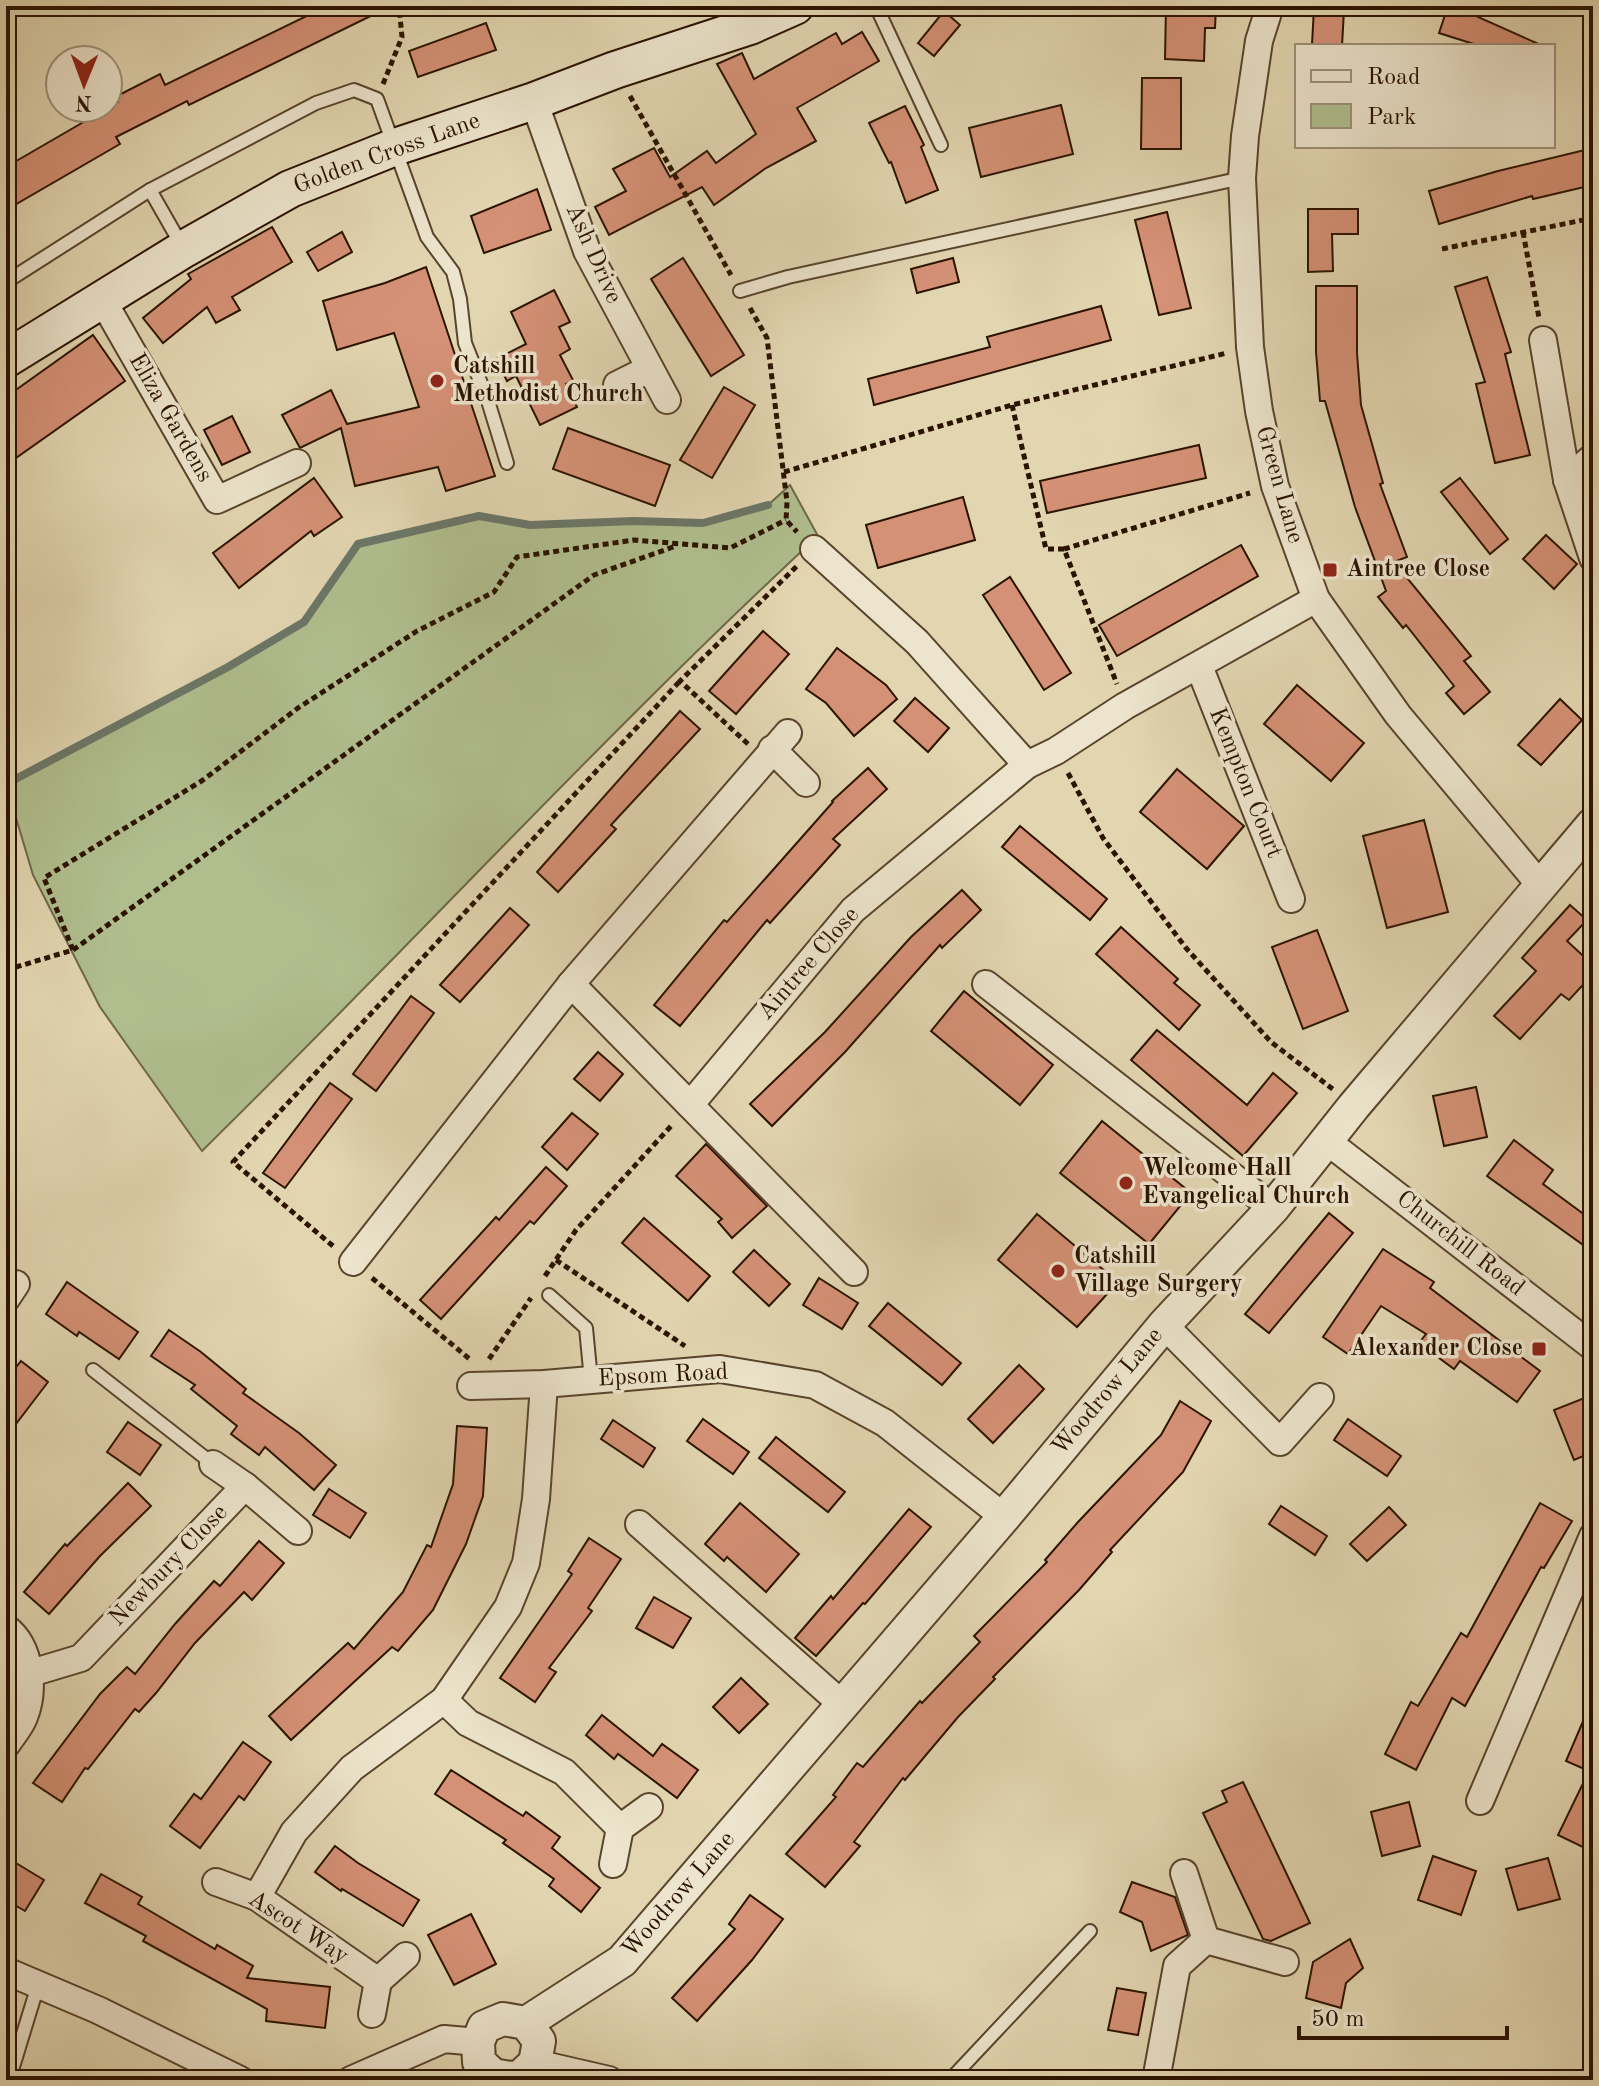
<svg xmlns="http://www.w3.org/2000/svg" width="1599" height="2086" font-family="'Old Standard TT',serif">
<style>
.green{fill:#b0be8e;stroke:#6e6847;stroke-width:2}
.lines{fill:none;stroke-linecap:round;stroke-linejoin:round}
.stream{stroke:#6b7768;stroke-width:8}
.building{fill:#d59176;stroke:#2b1300;stroke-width:2}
.service-casing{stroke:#59442c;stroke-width:16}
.minor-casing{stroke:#59442c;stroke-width:30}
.tertiary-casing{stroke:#59442c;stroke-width:36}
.secondary-casing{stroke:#2b1300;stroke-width:40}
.path{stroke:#2b1300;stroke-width:5;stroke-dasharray:6 4;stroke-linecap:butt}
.service{stroke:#ece4cc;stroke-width:12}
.minor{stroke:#ece4cc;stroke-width:26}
.tertiary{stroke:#ece4cc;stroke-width:32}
.secondary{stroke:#ece4cc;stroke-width:36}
.poi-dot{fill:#8f2418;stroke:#ece4cc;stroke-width:3}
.labels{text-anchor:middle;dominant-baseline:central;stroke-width:7;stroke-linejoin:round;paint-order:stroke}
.street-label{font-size:24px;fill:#2b1300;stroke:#ece4cc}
.poi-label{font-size:24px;font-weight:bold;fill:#2b1300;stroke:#ece4cc;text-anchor:start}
</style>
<rect width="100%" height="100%" fill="#e2d6b1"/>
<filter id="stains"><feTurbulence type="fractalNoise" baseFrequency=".0025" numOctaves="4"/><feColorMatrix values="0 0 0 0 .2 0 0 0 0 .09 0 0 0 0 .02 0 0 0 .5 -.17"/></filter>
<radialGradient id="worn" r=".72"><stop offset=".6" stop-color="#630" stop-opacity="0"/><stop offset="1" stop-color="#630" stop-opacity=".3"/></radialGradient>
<path class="green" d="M790,485L818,536C605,733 409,948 202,1151L100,1007L33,875L6,784L228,667L304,622L358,544L479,516L530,525L634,521L703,523L768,505Z"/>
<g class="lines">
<path class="stream" d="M6,784L228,667L304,622L358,544L479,516L530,525L634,521L703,523L768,505"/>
</g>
<g class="building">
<path d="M327,6H391L189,105L187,101L116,137L120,144L6,210V167L118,102L115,97L160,74L165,85Z"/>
<path d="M1166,6H1216L1215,28H1205L1204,61L1165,59Z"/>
<path d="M1448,6H1464L1480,11L1478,17L1543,46H1480L1439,33Z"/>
<path d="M1314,8L1344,10L1342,46L1312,44Z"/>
<path d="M944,11L960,25L934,56L918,43Z"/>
<path d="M486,23L496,50L418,77L409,51Z"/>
<path d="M862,32L879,61L797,108L816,141L766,168L714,205L702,187L609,235L595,207L626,191L613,169L654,148L670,177L707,151L716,163L756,134L717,64L742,53L754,79L836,33L842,44Z"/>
<path d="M1142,78H1181V149H1141Z"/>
<path d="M1061,105L1073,154L981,177L969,128Z"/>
<path d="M905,106L924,145L921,147L938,190L906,203L891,162L889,163L869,123Z"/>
<path d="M1593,148V185L1533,199L1532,196L1439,224L1429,191L1498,171Z"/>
<path d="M537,189L551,230L484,253L471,216Z"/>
<path d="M1308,209H1358V234H1332L1333,271L1308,272Z"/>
<path d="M1167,212L1191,308L1159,315L1135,220Z"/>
<path d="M272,227L292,262L232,297L240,310L216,323L207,307L163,343L143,318L191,279L188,274Z"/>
<path d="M342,232L352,252L318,271L307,252Z"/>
<path d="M683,258L744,355L711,376L651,279Z"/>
<path d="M953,258L959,282L917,293L911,269Z"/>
<path d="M426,267L495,476L446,491L438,467L355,486L341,428L300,448L282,415L331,390L347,424L419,407L394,333L337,350L323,301L385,283Z"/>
<path d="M1487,277L1511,352L1505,354L1530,455L1495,463L1476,384L1485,382L1455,287Z"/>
<path d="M1316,286H1357V353L1361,405L1383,483L1380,484L1407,557L1394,562L1471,656L1464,661L1490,692L1464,714L1446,693L1454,686L1406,625L1403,628L1378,597L1386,591L1355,507L1325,401H1320L1316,352Z"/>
<path d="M554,290L570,322L559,327L570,349L560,355L573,380L566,384L577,407L540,425L516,376L507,381L496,359L526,344L511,312Z"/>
<path d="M1101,306L1111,340L874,405L868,379L990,347L987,337Z"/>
<path d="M93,335L125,381L6,465V397Z"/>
<path d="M724,387L755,405L712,478L680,460Z"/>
<path d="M232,416L250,452L222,465L204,430Z"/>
<path d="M568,428L670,465L655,506L553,469Z"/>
<path d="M1199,445L1206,478L1047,513L1040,481Z"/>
<path d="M314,478L342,517L314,536L311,531L239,588L213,553Z"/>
<path d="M1460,478L1508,539L1490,554L1441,492Z"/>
<path d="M963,497L975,540L878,568L866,525Z"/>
<path d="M1546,535L1577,564L1554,589L1523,559Z"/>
<path d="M1241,545L1258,576L1117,656L1099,625Z"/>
<path d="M1010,577L1071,673L1044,690L983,595Z"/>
<path d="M763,631L789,654L736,714L709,691Z"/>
<path d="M837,648L886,685L897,699L854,736L826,703L806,689Z"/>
<path d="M1297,685L1364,743L1331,781L1264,724Z"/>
<path d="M915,698L949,728L928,752L894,721Z"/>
<path d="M1560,699L1582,720L1541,765L1518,745Z"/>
<path d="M680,711L700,729L611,825L616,829L558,892L537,872Z"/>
<path d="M868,768L887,789L833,839L840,845L770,923L767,920L680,1026L654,1005L724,920L727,922L833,802L832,801Z"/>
<path d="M1177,769L1244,826L1207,869L1140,812Z"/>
<path d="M1424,820L1448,912L1387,928L1363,836Z"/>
<path d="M1020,826L1107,899L1090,920L1002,847Z"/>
<path d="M962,890L981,910L942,948L940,945L845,1052L772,1126L750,1104L825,1032L911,937Z"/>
<path d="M1570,905L1587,920L1567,941L1593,965V974L1569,1000L1561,994L1520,1039L1494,1016L1536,971L1522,958Z"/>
<path d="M510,908L529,925L460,1002L440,985Z"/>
<path d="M1121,927L1178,979L1174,983L1200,1005L1179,1030L1096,954Z"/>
<path d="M1317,930L1348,1011L1303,1029L1272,947Z"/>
<path d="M964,991L1053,1065L1020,1105L931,1031Z"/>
<path d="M411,996L434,1013L376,1091L353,1074Z"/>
<path d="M1157,1030L1247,1105L1273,1073L1297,1093L1243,1156L1131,1060Z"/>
<path d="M598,1052L623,1074L600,1101L574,1079Z"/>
<path d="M330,1083L352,1099L285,1188L263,1173Z"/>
<path d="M1476,1087L1487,1137L1444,1146L1433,1096Z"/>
<path d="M572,1113L598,1134L567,1170L542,1147Z"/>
<path d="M1102,1121L1191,1193L1149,1244L1060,1173Z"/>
<path d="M1514,1140L1553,1170L1543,1184L1593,1221V1252L1487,1176Z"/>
<path d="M706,1144L767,1206L732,1238L718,1222L722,1219L676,1176Z"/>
<path d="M546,1167L567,1186L534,1224L530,1221L441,1319L420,1300L496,1217L499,1220Z"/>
<path d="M1329,1213L1353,1233L1269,1333L1245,1314Z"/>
<path d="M1037,1214L1118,1282L1077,1327L998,1260Z"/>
<path d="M644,1218L710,1276L688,1301L622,1243Z"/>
<path d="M1383,1249L1434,1282L1430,1288L1540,1371L1517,1402L1460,1361L1454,1369L1419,1343L1426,1334L1381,1306L1348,1354L1323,1337Z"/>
<path d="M754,1250L790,1284L769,1306L733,1272Z"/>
<path d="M819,1278L858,1303L842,1329L803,1305Z"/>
<path d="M67,1282L138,1332L119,1359L79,1332L77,1336L46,1314Z"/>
<path d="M888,1303L961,1363L942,1385L869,1326Z"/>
<path d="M169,1330L201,1352L246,1389L243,1393L299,1433L336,1465L314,1490L265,1447L259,1455L231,1434L237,1426L191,1389L195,1385L151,1356Z"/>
<path d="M21,1361L48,1382L6,1437V1380Z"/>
<path d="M1019,1365L1044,1389L993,1443L968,1419Z"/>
<path d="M1587,1397L1593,1412V1452L1574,1460L1554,1410Z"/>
<path d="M1180,1401L1211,1421L1183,1472L1110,1550L1112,1552L1079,1590L993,1677L995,1679L958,1717L905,1780L903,1778L854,1842L860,1846L825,1887L786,1854L836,1797L833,1795L857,1763L863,1767L920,1701L922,1703L980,1642L974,1636L1047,1562L1045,1560L1078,1522L1161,1435Z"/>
<path d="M703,1419L749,1452L733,1474L687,1441Z"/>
<path d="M1348,1419L1401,1456L1387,1476L1334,1440Z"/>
<path d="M613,1420L655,1448L643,1467L601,1439Z"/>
<path d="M128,1422L161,1445L140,1475L107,1452Z"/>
<path d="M457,1426L487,1428L483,1496L466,1544L433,1610L398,1651L392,1647L291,1740L269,1716L348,1643L354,1649L403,1592L427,1545L431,1547L453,1484Z"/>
<path d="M776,1437L845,1492L828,1512L759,1458Z"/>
<path d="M128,1483L151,1506L100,1556L49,1614L24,1592L65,1544L67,1546Z"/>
<path d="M329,1489L366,1513L350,1538L313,1515Z"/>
<path d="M740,1503L799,1554L766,1592L727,1557L724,1561L705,1544Z"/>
<path d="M1540,1503L1572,1521L1544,1568L1541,1567L1465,1706L1452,1698L1416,1770L1385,1754L1411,1702L1418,1706L1461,1633L1467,1637Z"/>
<path d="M1281,1506L1327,1536L1315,1555L1269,1524Z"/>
<path d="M1389,1507L1406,1525L1367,1561L1350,1544Z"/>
<path d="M909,1509L931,1527L865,1604L863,1603L816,1656L795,1638L831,1596L833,1599Z"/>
<path d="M589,1538L621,1559L588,1608L592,1611L549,1668L556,1672L535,1702L500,1678L572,1574L568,1571Z"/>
<path d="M259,1541L284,1563L252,1600L244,1592L195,1643L156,1693L139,1712L135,1709L88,1769L85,1768L62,1802L33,1783L100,1694L127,1667L135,1674L175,1624L214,1581L220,1586Z"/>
<path d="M654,1597L691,1618L673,1648L636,1628Z"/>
<path d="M741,1678L768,1704L739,1733L713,1707Z"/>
<path d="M1593,1698V1852L1558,1835L1589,1771L1566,1761Z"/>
<path d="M602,1715L653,1756L662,1744L698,1770L677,1798L618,1754L614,1759L586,1735Z"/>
<path d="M243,1742L271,1762L244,1800L239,1796L200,1848L170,1826L194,1794L201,1799Z"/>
<path d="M451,1770L523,1816L526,1812L560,1837L552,1848L600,1888L581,1912L549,1886L554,1879L503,1843L506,1840L435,1794Z"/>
<path d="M1243,1782L1310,1923L1271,1941L1263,1939L1203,1813L1227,1802L1222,1791Z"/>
<path d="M1409,1802L1420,1846L1382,1856L1371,1812Z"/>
<path d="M335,1846L358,1863L419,1900L403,1926L342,1889L341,1891L315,1872Z"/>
<path d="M1433,1856L1476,1871L1461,1915L1418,1900Z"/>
<path d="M6,1857L44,1880L25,1911L6,1900Z"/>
<path d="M1548,1858L1560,1899L1518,1910L1506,1869Z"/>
<path d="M101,1874L142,1897L138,1904L215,1949L217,1945L253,1966L247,1978L330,1987L325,2028L266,2021L267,2009L143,1941L146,1936L85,1903Z"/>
<path d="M1132,1882L1175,1897L1188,1935L1151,1951L1142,1922L1120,1912Z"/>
<path d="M750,1895L783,1919L752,1960L697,2021L672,1998L735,1929L729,1924Z"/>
<path d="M471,1914L496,1964L454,1985L428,1935Z"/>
<path d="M1350,1939L1363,1968L1346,1983L1341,2008L1306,1998L1313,1962Z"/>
<path d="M1117,1988L1146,1993L1138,2035L1108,2030Z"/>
</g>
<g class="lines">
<g class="service-casing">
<g id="service">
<path d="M876,6L941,145"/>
<path d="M150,190L182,246"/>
<path d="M6,282L150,190L316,103L354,90L377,99L427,237L453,272L460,299L465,343L488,401L507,463"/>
<path d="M740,291L788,277L1242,178"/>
<path d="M549,1295L586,1328L591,1380"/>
<path d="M93,1370L213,1464"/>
<path d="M9,2080L38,1985"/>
<path d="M950,2080L1090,1931"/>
</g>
</g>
<g class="minor-casing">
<g id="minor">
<path d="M1270,6L1259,41L1245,136L1242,178L1250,347L1259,411L1275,486L1316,599L1398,715L1541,886"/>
<path d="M534,101L587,251L667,400"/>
<path d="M103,301L217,500L297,463"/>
<path d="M1543,340L1567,480L1593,558"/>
<path d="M617,385L649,369"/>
<path d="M1567,480L1593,457"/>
<path d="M814,549L917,642L1027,765"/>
<path d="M1199,666L1291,899"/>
<path d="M772,749L806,783"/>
<path d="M571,984L854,1272"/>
<path d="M986,984L1273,1208"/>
<path d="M690,1105L853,910L1027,765L1056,751L1125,706L1316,599"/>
<path d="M1328,1142L1593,1347"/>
<path d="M353,1262L571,984L788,733"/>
<path d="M6,1299L16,1284"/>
<path d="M1164,1325L1280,1442L1320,1397"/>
<path d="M471,1386L544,1384L720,1369L815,1385L885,1423L1004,1517"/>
<path d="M213,1464L245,1486"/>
<path d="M639,1524L843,1705"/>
<path d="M6,1628C31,1647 35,1690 24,1717C20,1727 12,1736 6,1745"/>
<path d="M31,1673L81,1658L245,1486L298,1531"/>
<path d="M444,1700L468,1723L564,1772L620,1828"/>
<path d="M1480,1801L1593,1536"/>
<path d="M613,1864L620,1828L649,1807"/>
<path d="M1184,1873L1206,1940L1285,1962"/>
<path d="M216,1882L257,1897L378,1981"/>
<path d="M257,1897L294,1832L352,1768L444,1700L508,1607L526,1563L536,1499L544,1384"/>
<path d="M6,1971L98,2010L240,2080"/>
<path d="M372,2014L378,1981L406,1956"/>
<path d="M535,2063L609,2080"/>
<path d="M351,2080L444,2039L478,2042"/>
<path d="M1156,2080L1177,1966L1206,1940"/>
</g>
</g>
<g class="tertiary-casing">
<path id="tertiary" d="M526,2023L539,2041L535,2063L520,2077L510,2078L493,2075L479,2062L478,2042L484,2027L503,2019L526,2023L622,1961L1004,1517L1164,1325L1273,1208L1354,1106L1593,824"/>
</g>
<g class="secondary-casing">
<path id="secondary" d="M6,359L184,249L290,189L395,147L534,101L615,70L750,26L795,6"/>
</g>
<g class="path">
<path d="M383,84L402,37L399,6"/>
<path d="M630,96L731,275"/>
<path d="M1523,232L1539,318"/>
<path d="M1442,249L1593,218"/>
<path d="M750,308L767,338L787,502L786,520L797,532"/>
<path d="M1012,405L1046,549H1064L1117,684"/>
<path d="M784,472L1012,405L1227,353"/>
<path d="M1064,549L1250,493"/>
<path d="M748,744L680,681L798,565"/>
<path d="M1068,773L1103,838L1186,948L1271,1042L1334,1090"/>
<path d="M73,950L594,575L676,546"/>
<path d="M6,970L73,950L44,878L203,780L298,708L417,631L494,592L517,557L634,540L730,548L786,520"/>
<path d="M333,1246L233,1162L680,681"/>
<path d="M556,1260L685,1346"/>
<path d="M545,1276L576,1230L672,1125"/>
<path d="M372,1278L472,1361"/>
<path d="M489,1359L531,1298"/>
</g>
<use href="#service" class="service"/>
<use href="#minor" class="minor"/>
<use href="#tertiary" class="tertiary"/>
<use href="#secondary" class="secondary"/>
</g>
<g class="poi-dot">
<circle cx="437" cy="381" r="8"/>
<rect x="1322" y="562" width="16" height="16" rx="4"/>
<circle cx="1126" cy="1183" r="8"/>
<circle cx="1058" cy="1271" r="8"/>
<rect x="1531" y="1341" width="16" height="16" rx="4"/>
</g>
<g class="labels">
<g class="street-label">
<text transform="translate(387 154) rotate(-20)">Golden Cross Lane</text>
<text transform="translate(593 254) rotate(66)">Ash Drive</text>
<text transform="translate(170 418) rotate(60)">Eliza Gardens</text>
<text transform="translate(1279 485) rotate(74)">Green Lane</text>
<text transform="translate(1245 783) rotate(68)">Kempton Court</text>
<text transform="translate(809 964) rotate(-49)">Aintree Close</text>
<text transform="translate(1460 1244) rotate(38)">Churchill Road</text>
<text transform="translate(663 1376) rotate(-3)">Epsom Road</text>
<text transform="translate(1108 1392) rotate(-50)">Woodrow Lane</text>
<text transform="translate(169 1566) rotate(-46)">Newbury Close</text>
<text transform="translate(679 1895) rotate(-49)">Woodrow Lane</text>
<text transform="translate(298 1928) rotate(33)">Ascot Way</text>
</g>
<g class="poi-label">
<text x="453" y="367">Catshill<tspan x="453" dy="28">Methodist Church</tspan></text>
<text x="1346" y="570">Aintree Close</text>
<text x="1142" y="1169">Welcome Hall<tspan x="1142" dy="28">Evangelical Church</tspan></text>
<text x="1074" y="1257">Catshill<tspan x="1074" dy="28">Village Surgery</tspan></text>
<text x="1523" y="1349" text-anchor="end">Alexander Close</text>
</g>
</g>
<rect width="1599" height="2086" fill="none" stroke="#e2d6b1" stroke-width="32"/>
<rect x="8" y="8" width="1583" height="2070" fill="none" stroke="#2b1300" stroke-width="4"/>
<rect x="16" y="16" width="1567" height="2054" fill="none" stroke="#2b1300" stroke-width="2"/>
<rect x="1295" y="44" width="260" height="104" fill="#ece4cc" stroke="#9f907a" stroke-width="2"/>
<rect x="1311" y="70" width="40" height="12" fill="#ece4cc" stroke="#9f907a" stroke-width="2"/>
<text x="1367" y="84" font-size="24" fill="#2b1300">Road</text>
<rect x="1311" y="104" width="40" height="24" fill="#b0be8e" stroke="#9f907a" stroke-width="2"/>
<text x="1367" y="124" font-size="24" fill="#2b1300">Park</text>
<g transform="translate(84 84) rotate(181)"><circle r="38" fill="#ece4cc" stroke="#9f907a" stroke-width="2"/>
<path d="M0-6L14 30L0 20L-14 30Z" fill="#8f2418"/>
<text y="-12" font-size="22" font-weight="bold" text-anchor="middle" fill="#2b1300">N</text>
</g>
<path d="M1299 2026v12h208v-12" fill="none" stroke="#2b1300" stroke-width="4"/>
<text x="1311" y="2026" font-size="24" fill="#2b1300" stroke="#ece4cc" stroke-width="6" paint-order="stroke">50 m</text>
<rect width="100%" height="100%" filter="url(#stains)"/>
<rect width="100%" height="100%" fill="url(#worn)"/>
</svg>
